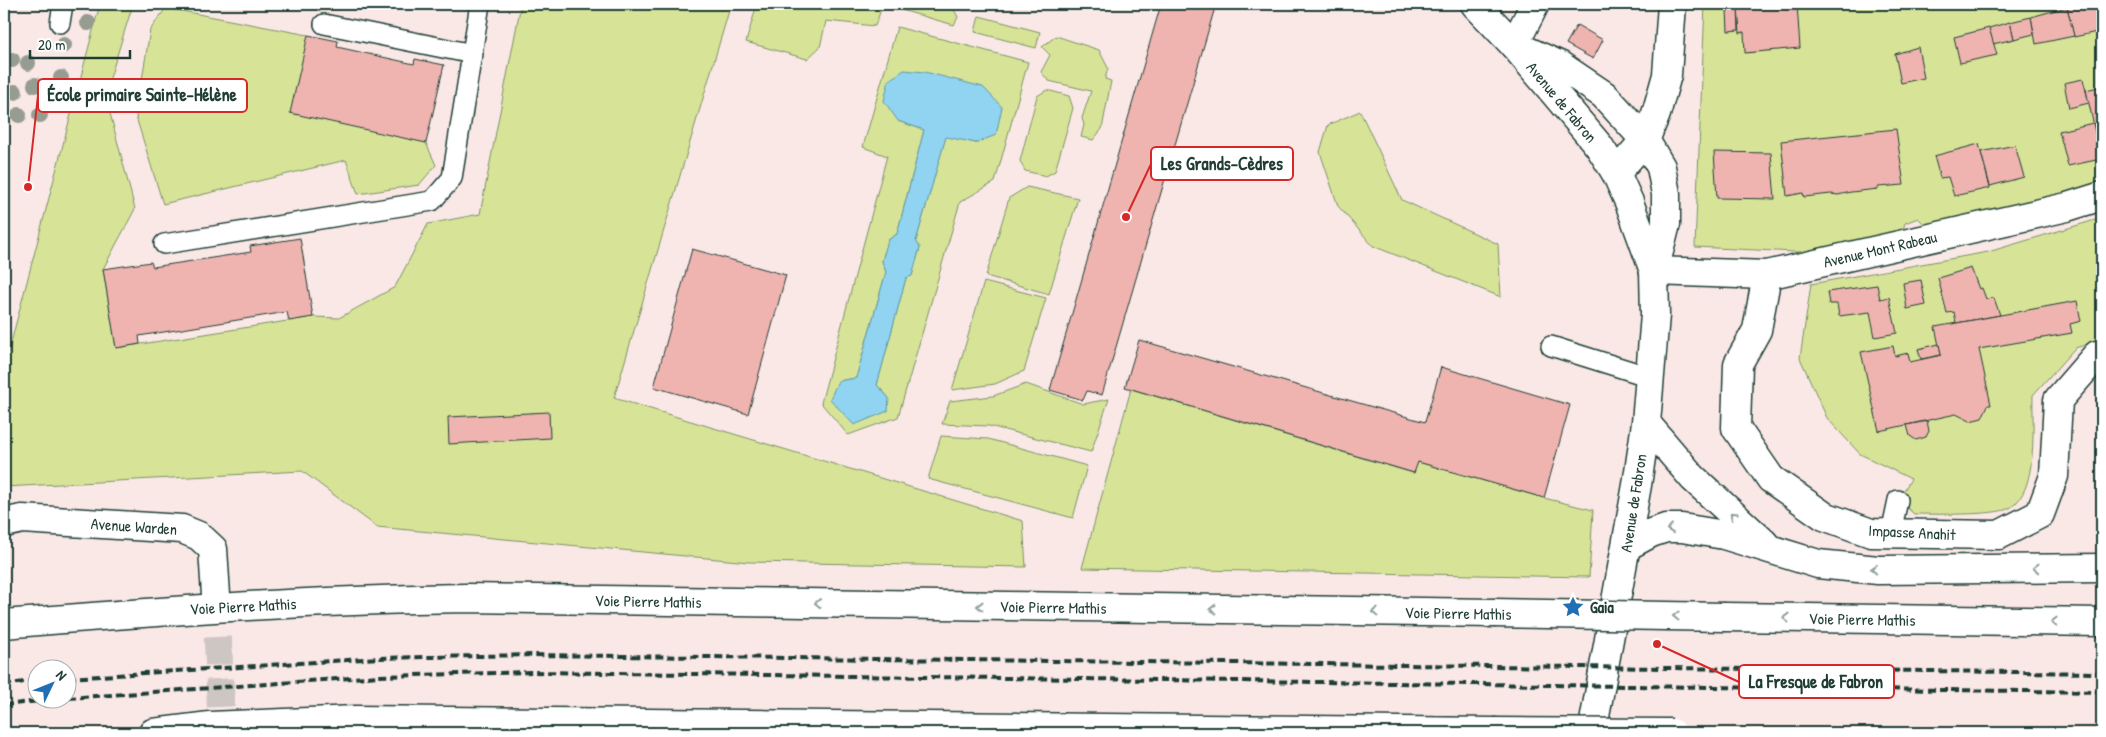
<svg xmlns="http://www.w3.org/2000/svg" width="2106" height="737" font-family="'Patrick Hand',sans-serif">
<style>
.green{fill:#d7e497;stroke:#7b9066;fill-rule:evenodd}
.water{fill:#90d4f2;stroke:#6398a6}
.building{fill:#efb4af;stroke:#1f3d34}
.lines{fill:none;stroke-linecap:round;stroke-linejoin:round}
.street-tunnel{stroke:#cec6c3;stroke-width:28;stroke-dasharray:28 14;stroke-linecap:butt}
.lane-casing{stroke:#1f3d34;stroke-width:22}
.street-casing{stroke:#1f3d34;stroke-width:31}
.secondary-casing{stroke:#1f3d34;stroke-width:31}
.highway-casing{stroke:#1f3d34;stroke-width:31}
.lane{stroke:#fff;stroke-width:19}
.street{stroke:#fff;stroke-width:28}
.secondary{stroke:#fff;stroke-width:28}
.highway{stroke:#fff;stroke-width:28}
.rail{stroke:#1f3d34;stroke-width:4;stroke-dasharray:8 4;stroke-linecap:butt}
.highway-bridge-casing{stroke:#1f3d34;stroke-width:31;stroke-linecap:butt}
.highway-bridge{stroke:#fff;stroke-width:28}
.tree{fill:#969c90}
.oneway{stroke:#8f9e9a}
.labels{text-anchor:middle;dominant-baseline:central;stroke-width:5;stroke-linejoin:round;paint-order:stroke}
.street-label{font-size:16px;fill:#1f3d34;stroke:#fff}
.poi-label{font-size:16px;font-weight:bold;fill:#1f3d34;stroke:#fff;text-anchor:start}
.leader{fill:none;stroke:#d62828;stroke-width:2}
.callout-dot{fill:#d62828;stroke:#fff;stroke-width:2}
.callout{fill:#fff;stroke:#d62828;stroke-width:2}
.callout-label{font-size:18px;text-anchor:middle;font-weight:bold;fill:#1f3d34}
</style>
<rect width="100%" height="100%" fill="#fae8e7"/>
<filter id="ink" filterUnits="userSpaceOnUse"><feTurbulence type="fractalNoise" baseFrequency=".02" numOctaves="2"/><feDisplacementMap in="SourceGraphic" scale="10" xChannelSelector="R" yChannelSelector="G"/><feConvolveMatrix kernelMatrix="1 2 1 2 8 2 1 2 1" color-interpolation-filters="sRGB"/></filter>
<g filter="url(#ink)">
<g class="green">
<path d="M100,4H133L105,94L135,209L103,269L116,348L313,317L339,318L395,287L428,224L480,214L521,4H731L614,398L1023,521L1026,567L749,562L377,527L302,471L4,487V369Z"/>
<path d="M757,4H883L875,26L826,21L820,47L807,59L746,42Z"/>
<path d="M895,4H943L952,6L958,17L954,25L894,8Z"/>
<path d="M1705,4H2102V182L1931,231L1918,218L1905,223L1901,237L1816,253L1695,247Z"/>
<path d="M166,8L308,35L426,143L436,165L419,185L358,194L346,160L163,204L136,117L150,30Z"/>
<path d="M979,16L1040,32L1036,48L975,32Z"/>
<path d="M897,27L1028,62L995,182L960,202L898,417L848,435L821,403L887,156L863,147ZM898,121L976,143L946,136L916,241L920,248L912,275L906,278L877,385L889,398L838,381L856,378L886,272L882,261L888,240L897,234L924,130Z"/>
<path d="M1056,36L1099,50L1108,68L1105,79L1111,81L1102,129L1093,140L1081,137L1084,125L1082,118L1091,91L1049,81L1041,72L1050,55L1042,47Z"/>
<path d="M1047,90L1069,96L1073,108L1055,171L1046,176L1025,171L1020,161L1037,96Z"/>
<path d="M1360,111L1402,200L1498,244L1501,297L1373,246L1338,206L1320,152L1328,125Z"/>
<path d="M1027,187L1078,198L1049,294L986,276L1009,198Z"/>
<path d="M2102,218V340L2075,348L2033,395C2032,425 2039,490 2010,508C1995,516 1933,514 1914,514L1898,500L1911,479L1860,454L1827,418L1800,358L1811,284L1988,252Z"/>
<path d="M984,282L1046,298L1024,371L995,384L952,390Z"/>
<path d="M1026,384L1083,404L1109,399L1091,452L989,426L942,424L950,401L993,396Z"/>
<path d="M1131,389L1413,473L1418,462L1544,498L1593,510L1589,577L1082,568Z"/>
<path d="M941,436L988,439L1087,466L1073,518L928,479Z"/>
</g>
<path class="water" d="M904,70L925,72L983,87L1002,107L996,135L976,143L946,137L916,241L920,247L912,276L906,278L877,385L889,398L888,411L854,425L830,399L838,381L856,378L886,272L882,261L888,240L897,234L924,130L898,121L884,101L889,80Z"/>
<g class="building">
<path d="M1161,4H1216L1102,395L1087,391L1083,400L1050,390Z"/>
<path d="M1743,4H1797L1800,48L1745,53L1744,32L1740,33L1738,9H1743Z"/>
<path d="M2080,4H2088L2089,8L2102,5V37L2099,38L2097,32L2074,37L2067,7Z"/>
<path d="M2067,7L2074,36L2036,44L2031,17Z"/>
<path d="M1738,9L1739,30L1728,31L1727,10Z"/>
<path d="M2031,17L2034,34L2014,39L2010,22Z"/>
<path d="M2010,22L2014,39L1993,44L1989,28Z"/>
<path d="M1577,25L1603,40L1593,59L1566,44Z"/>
<path d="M1989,28L1997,55L1960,63L1954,37Z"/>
<path d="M308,35L338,41L337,47L414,64L415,59L444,65L426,143L290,113Z"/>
<path d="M1918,47L1924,78L1901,83L1895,54Z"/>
<path d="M2083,79L2089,103L2069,108L2064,83Z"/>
<path d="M2102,86V144L2098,145L2086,90Z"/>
<path d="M2093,123L2101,159L2068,166L2059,131Z"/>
<path d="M1896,129L1904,185L1878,187V189L1851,192L1838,195L1831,194L1804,197L1803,193L1787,196L1781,141Z"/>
<path d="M1979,144L1990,188L1954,196L1948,177L1940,178L1934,156Z"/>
<path d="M2015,145L2024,177L1990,186L1981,152Z"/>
<path d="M1714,152L1771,153L1775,199L1717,198Z"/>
<path d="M300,238L313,317L289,321L287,312L139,336L140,344L116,348L103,269L151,262L153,267L251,252L250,246Z"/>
<path d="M692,249L786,275L748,414L654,387Z"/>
<path d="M1971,268L1979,289L1982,288L1986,299L1994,298L2000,315L1956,323L1954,312L1947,313L1938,278Z"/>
<path d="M1921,280L1926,305L1907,309L1903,283Z"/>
<path d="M1877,285L1880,299L1889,297L1897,333L1875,337L1870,312L1839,316L1837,304H1829L1827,292Z"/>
<path d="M2077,301L2081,321L2070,324L2072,333L1979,349L1991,405H1988L1982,418L1970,421L1956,414L1879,431L1861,352L1893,346L1895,356L1908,353L1910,362L1941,355L1935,327Z"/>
<path d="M1139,340L1425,422L1441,367L1570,405L1544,498L1418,462L1414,473L1125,387Z"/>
<path d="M1939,344L1941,355L1921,359L1918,349Z"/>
<path d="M549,412L550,438L449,444L448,417Z"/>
<path d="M1927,421L1929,431L1926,437L1916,440L1910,436L1907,425Z"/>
</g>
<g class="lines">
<path class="street-tunnel" d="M216,595L222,733"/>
<g class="lane-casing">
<g id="lane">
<path d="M60,23L63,4"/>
<path d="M324,24L473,54"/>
<path d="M164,244L432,201L452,178L480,4"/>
<path d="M1551,346L1650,377"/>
<path d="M1891,533L1898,500"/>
</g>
</g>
<g class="street-casing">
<g id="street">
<path d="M1514,45L1535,4"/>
<path d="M1654,271L1767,275L2067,207L2102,196"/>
<path d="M1767,275L1757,330L1738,364L1736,428L1771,479L1824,516L1871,533L1999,535L2040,514L2054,476L2058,400L2097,355L2102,354"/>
<path d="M4,523L22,519L182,529L199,536L213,549L216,595"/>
</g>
</g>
<g class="secondary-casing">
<g id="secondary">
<path d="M1475,4L1514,45L1599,146L1616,173L1629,202L1654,271"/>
<path d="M1514,45L1561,66L1604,95L1645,140L1661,167L1666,194V224L1654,271L1655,315L1646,423L1637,485L1592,733"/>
<path d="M1616,173L1645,140L1656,114L1667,75L1672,4"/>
</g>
</g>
<g class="highway-casing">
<g id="highway">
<path d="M1646,423L1693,478L1764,543"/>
<path d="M1627,546L1651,533L1666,528H1682L1724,535L1818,564L1878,570L2102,568"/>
<path d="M1725,617L2102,622"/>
<path d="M4,624C158,611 311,600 466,598L1494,613"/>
<path d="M153,733L210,726L356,720L1494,732"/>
</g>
</g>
<use href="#lane" class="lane"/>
<use href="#street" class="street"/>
<use href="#secondary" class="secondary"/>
<use href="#highway" class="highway"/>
<g class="rail">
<path d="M68,678L378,658L531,655L2102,673"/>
<path d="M4,685L38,680"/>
<path d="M68,698L380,676L533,672L2102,692"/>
<path d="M4,705L49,700"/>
</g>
<g class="highway-bridge-casing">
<g id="highway-bridge">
<path d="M1494,613L1725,617"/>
<path d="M1494,732L1672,733"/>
</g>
</g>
<use href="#highway-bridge" class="highway-bridge"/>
</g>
<g class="tree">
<circle cx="88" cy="23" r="8"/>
<circle cx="64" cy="45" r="8"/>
<circle cx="12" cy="60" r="8"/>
<circle cx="28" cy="63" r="8"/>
<circle cx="61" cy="78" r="8"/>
<circle cx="35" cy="85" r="8"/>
<circle cx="15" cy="92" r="8"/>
<circle cx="19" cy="115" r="8"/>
<circle cx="40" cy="115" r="8"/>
</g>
<defs><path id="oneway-chevron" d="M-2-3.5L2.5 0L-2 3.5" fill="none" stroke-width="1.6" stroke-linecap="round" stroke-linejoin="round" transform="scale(1.25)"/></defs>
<g class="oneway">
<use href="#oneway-chevron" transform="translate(1733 515) rotate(-137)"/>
<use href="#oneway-chevron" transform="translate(1670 529) rotate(174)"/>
<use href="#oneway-chevron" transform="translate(2036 568) rotate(180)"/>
<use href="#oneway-chevron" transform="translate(1874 569) rotate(-176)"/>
<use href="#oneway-chevron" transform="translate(818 603) rotate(-179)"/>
<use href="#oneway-chevron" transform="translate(980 606) rotate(-179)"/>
<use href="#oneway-chevron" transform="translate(1213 609) rotate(-179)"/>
<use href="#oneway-chevron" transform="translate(1375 612) rotate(-179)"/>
<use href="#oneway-chevron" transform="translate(1676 616) rotate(-179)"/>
<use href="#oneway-chevron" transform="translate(1786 618) rotate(-179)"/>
<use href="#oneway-chevron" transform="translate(2054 622) rotate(-179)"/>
</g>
</g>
<defs>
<g id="sight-bare" transform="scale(1.725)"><path d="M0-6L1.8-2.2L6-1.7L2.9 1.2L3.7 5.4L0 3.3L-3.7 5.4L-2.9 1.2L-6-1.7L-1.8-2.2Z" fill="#1f6fb2" stroke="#fff" stroke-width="2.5" paint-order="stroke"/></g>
</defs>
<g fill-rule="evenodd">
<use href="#sight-bare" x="1573" y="607"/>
</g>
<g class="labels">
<g class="street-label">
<text transform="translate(1562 102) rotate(50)">Avenue de Fabron</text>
<text transform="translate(1880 249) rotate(-13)">Avenue Mont Rabeau</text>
<text transform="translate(1633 503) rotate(-81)">Avenue de Fabron</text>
<text transform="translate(134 526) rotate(4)">Avenue Warden</text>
<text transform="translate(1912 532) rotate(3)">Impasse Anahit</text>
<text transform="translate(648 601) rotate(1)">Voie Pierre Mathis</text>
<text transform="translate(243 606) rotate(-3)">Voie Pierre Mathis</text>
<text transform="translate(1053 607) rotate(1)">Voie Pierre Mathis</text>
<text transform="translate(1458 613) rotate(1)">Voie Pierre Mathis</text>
<text transform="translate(1862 619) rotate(1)">Voie Pierre Mathis</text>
</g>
<g class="poi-label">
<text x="1590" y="607">Gaia</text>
</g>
</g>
<path class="leader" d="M28 187L38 95M1126 217L1151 164M1657 644L1739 682"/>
<g class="callout-dot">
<circle cx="28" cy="187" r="5"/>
<circle cx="1126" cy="217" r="5"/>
<circle cx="1657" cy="644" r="5"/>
</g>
<g class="callout">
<rect x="38" y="79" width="209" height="33" rx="5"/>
<rect x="1151" y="147" width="142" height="33" rx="5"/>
<rect x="1739" y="665" width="155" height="33" rx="5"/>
</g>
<g class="callout-label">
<text x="142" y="101">École primaire Sainte-Hélène</text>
<text x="1222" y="170">Les Grands-Cèdres</text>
<text x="1816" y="688">La Fresque de Fabron</text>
</g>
<rect width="2106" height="737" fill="none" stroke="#fff" stroke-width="20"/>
<rect x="10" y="10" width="2086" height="717" fill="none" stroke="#1f3d34" stroke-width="2" filter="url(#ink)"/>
<g transform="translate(52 684) rotate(47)"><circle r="24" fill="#ffffff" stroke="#a5b1ae"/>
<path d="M0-4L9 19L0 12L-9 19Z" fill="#1f6fb2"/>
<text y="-8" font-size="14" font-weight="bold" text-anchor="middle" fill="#1f3d34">N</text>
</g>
<path d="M30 50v8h100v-8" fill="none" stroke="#1f3d34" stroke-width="2.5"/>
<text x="38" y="50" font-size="15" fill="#1f3d34" stroke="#ffffff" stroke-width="4" paint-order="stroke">20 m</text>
</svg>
